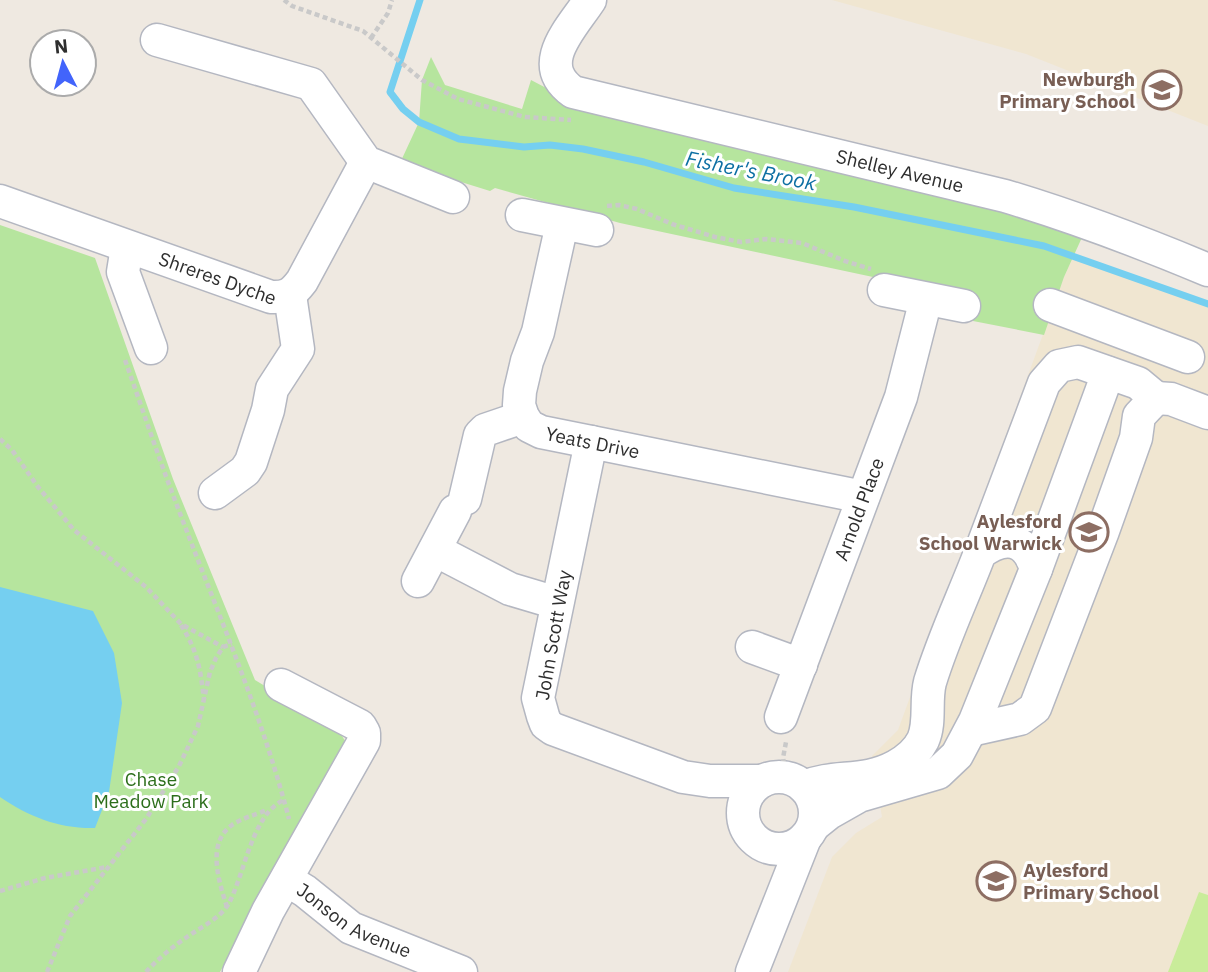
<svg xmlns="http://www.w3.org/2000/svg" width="1208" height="972" font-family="'IBM Plex Sans',sans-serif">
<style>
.education{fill:#f0e6d1}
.green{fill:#b6e59e}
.pitch{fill:#c9ec9a}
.water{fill:#75cff0}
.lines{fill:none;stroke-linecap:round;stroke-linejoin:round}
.stream{stroke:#75cff0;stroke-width:7}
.minor-casing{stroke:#b4b7c1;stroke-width:35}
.path{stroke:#c9c9c9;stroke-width:4.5;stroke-dasharray:5 3.5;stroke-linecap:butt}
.minor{stroke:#fff;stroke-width:32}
.labels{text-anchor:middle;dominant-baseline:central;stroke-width:6;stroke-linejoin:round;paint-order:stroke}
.education-label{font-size:19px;font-weight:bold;fill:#785e54;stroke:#fff;text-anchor:end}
.street-label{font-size:19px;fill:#2e2e2e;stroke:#fff}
.park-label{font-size:19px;fill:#2c6e1b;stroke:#fff}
.water-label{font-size:21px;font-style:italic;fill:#0d6fa3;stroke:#fff}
</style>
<rect width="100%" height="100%" fill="#efe9e1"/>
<g class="education">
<path d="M832,0H1208V126L1026,54Z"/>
<path d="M1074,255L1208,302V972H788L832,857L856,833L882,817L872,756L898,730L1064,277Z"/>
</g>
<g class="green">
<path d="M431,57L445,85L522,109L531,80L569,100L915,186L1084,233L1064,277L1044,335L973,321L977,297L956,288L887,280L620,223L495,188L490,191L400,163L419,122L422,80Z"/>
<path d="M0,225L95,258L173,479L255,680L339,731L350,749L255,908L220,972H0Z"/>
</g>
<path class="pitch" d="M1199,892L1208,895V972H1168Z"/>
<path class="water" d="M0,587L93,611L114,653L122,703L109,792L95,828C60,829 29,817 0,797Z"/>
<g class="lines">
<path class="stream" d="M420,0L390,92L403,109L419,122L459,139L524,147L550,145L583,149L644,162L734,188L854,207L1044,246L1208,304"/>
<g class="minor-casing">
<g id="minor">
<path id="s1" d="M590,0C571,29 534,64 573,92L1005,196C1075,217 1141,242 1208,270"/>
<path d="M157,40L311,84L366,162L453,197"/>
<path id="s2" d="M0,201L271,297C287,298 293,293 302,281L366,162"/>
<path d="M522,215L597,230"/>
<path id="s3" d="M562,224L538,332L527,361L520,391L519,405L523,417L529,426L541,432L591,442L863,497"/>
<path d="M127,247L123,272L151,348"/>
<path d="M884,290L964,306"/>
<path d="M1050,305L1188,357"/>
<path d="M1156,398L1171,399L1208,413"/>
<path d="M591,442L538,698L543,716L546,724L553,729L683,777L710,781H762"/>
<path d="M215,493L245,471L251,462L268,410L272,389L298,349L290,295"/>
<path d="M465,499L480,435L485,430L523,417"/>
<path d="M435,550L510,589L557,603"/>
<path d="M1036,569L1108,373"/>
<path d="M418,581L455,511"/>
<path d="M752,647L801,665"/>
<path id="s4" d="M781,717L901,397L926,299"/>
<path d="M971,730L1020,719L1035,708L1103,531L1136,438L1139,416L1156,398L1138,383L1078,362L1059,366L1044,383L980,553"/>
<circle cx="779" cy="813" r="36"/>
<path d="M804,787C835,774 863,784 896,766C907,760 917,752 923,740C931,722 925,701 930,682C943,639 964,595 980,553C1005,535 1026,537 1036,569L975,721L957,755L938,773L859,796L829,813L814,825"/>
<path id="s5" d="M287,880L305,891L351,928L461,972"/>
<path d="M239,972L268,911L364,741V733L360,726L281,685"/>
<path d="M752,972L805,838"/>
</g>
</g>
<g class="path">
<path d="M284,0L292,6L363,31L422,80L458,99L525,117L571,120"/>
<path d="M371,38L388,13L392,0"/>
<path d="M607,206L619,205L637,209L672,224L715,237L741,242L766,239L802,243L845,261L871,269"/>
<path d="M125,360C141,405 156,450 173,495C213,602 260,708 289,819"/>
<path d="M0,439L12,450L38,487L74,530L146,587L181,624L223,647"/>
<path d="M181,625C198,652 200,668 204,699"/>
<path d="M784,764L783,758L786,742"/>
<path d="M0,891L45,878L107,867"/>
<path d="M227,907C219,882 206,843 232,825C242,818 255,815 267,810"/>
<path d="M47,972L70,916L146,819L179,766L198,726L210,672L216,658L223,647L232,644"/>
<path d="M146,972C158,959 172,947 187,937C201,927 221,918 229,903C245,873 252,814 284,800"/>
</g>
<use href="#minor" class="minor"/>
</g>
<defs>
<g id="school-ring" transform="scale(2.0125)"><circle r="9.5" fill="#fff" stroke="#8d6e63" stroke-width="1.5"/><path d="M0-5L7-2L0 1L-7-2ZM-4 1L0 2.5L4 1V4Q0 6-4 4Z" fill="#8d6e63"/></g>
</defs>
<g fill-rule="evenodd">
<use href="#school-ring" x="1162" y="90"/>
<use href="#school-ring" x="1089" y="532"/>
<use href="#school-ring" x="996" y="881"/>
</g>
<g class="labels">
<g class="education-label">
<text x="1135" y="79">Newburgh<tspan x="1135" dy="22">Primary School</tspan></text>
<text x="1062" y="521">Aylesford<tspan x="1062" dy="22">School Warwick</tspan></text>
<text x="1023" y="870" text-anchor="start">Aylesford<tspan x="1023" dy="22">Primary School</tspan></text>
</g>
<g class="street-label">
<text stroke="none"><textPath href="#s1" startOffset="444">Shelley Avenue</textPath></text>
<text stroke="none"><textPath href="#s2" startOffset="231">Shreres Dyche</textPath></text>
<text stroke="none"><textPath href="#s3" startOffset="276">Yeats Drive</textPath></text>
<text stroke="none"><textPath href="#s4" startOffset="222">Arnold Place</textPath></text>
<text transform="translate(553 635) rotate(-80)">John Scott Way</text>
<text stroke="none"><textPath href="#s5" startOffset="79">Jonson Avenue</textPath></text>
</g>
<g class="park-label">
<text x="151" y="779">Chase<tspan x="151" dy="22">Meadow Park</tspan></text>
</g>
<g class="water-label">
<text transform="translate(751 170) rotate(11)">Fisher's Brook</text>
</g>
</g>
<g transform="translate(63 63) rotate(354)"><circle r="33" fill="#ffffff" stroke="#ababab" stroke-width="2"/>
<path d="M0-5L12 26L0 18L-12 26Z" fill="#4264fb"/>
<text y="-10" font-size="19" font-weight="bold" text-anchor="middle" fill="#2e2e2e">N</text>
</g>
</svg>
